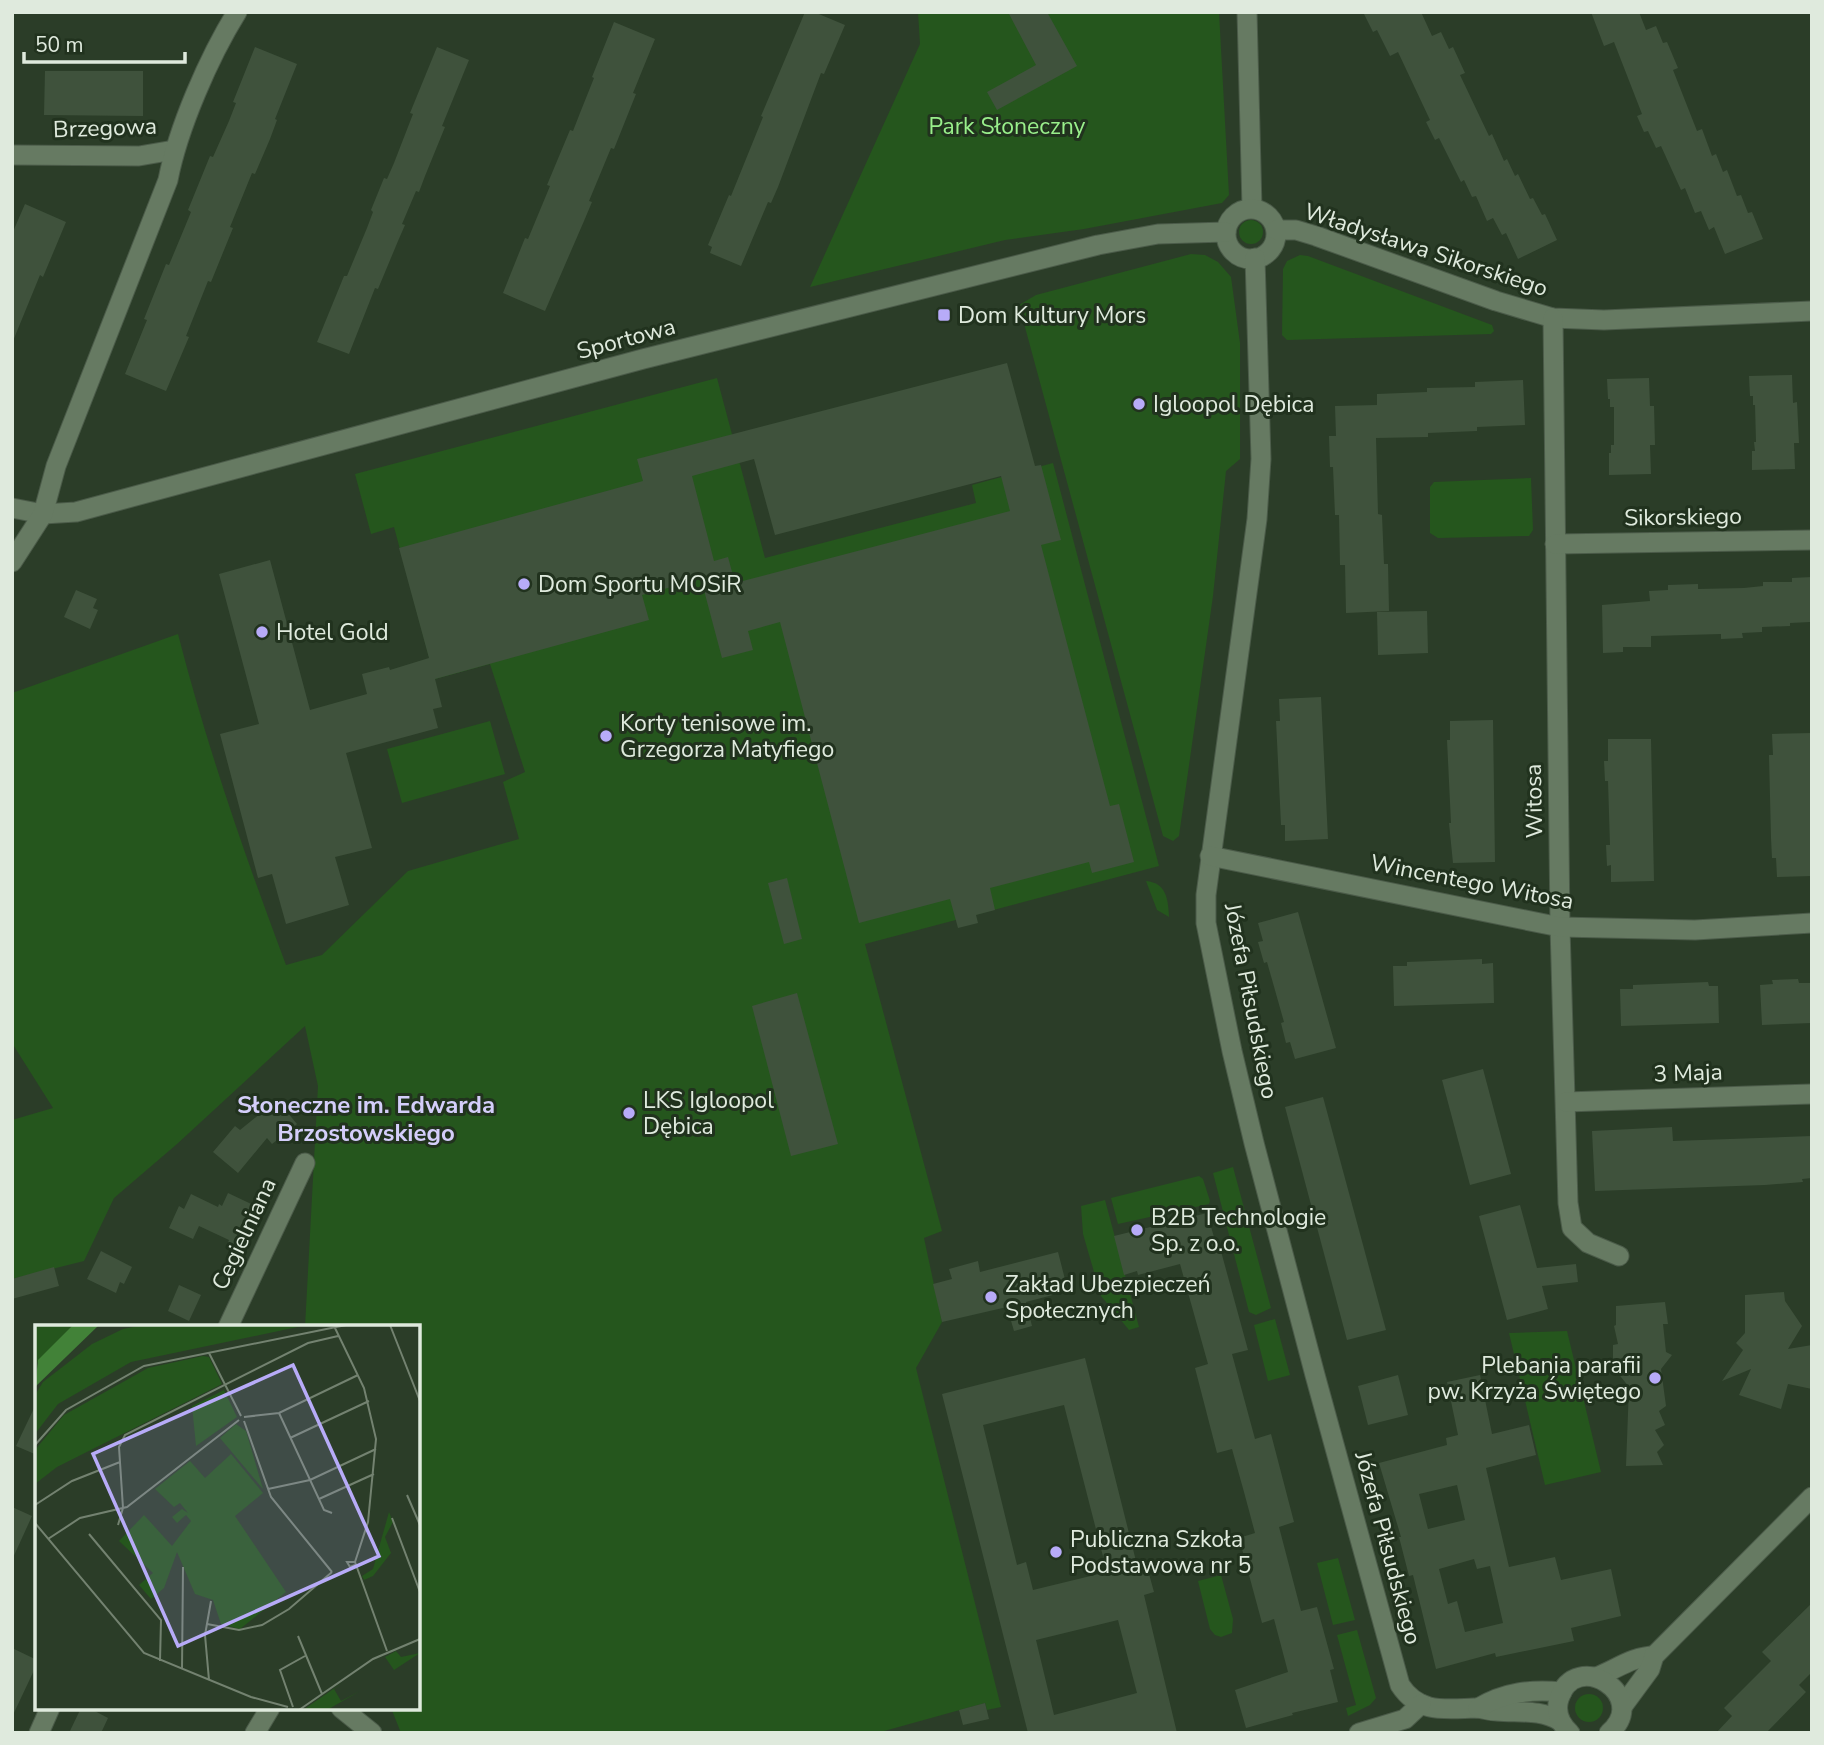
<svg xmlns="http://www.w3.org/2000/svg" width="1824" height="1745" font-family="'Nunito Sans',sans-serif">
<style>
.green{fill:#25561d}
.building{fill:#3f523c;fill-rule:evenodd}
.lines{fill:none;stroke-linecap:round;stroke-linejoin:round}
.minor-casing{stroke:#4b5b49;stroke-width:21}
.minor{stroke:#667a62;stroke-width:19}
.poi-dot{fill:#b7abf8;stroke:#21321e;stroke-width:2.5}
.labels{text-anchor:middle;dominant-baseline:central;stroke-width:6;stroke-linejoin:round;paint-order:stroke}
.park-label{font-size:23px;fill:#99ef8b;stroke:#21321e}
.street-label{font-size:23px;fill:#dfeadd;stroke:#21321e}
.poi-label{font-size:23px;fill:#dfeadd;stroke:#21321e;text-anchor:start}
.neighbourhood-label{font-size:24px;font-weight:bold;fill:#d4cefa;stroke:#21321e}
.inset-road{fill:none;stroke:#738270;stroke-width:2}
.view{fill:#b7abf8;fill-opacity:0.15;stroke:#b7abf8;stroke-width:3.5}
.inset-edge{fill:none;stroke:#dfeadd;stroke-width:3.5}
</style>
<rect width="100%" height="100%" fill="#2b3d28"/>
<g class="green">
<path d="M918,12H1219L1229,195L1222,203L1084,229L1005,240L810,287L920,44Z"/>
<circle cx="1251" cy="232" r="12"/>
<path d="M1191,254L1205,255L1218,262L1231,277L1240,343V459L1226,471L1213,596L1179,836L1173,841L1163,836L1019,305L1036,295Z"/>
<path d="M1300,255L1308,256L1492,325L1494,331L1491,334L1287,340L1282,335L1283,269L1287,261Z"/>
<path d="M717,378L765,558L976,503L972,485L1053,463L1159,866L865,944L942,1231L924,1238L942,1322L916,1368L1001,1707L987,1710L985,1703L877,1733H401L391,1708H418V1525L420,1519L418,1517V1327H305L318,1086L305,1026L177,1144L114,1198L84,1261L12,1279V1120L53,1108L12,1043V693L178,634C207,747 245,856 286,965L322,955L408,871L519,839L503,782L525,772L490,664L435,679L394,527L371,534L355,474Z"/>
<path d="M1531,478L1533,530L1529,536L1438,538L1430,533V487L1434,482Z"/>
<path d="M490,721L505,774L402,803L387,749Z"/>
<path d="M1146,881C1167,883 1168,900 1169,917L1157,910Z"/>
<path d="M1233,1167L1271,1308L1256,1315L1249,1312L1213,1173Z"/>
<path d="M1199,1176L1203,1179L1210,1201L1209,1204L1118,1224L1111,1198Z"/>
<path d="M1105,1200L1139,1327L1129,1330L1101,1296L1083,1234L1081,1206Z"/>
<path d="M1275,1319L1290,1375L1268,1381L1254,1325Z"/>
<path d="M1567,1331L1601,1472L1545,1485L1509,1333Z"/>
<path d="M1338,1558L1355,1620L1333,1625L1317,1563Z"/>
<path d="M1221,1575L1233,1619L1232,1633L1221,1637L1215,1635L1210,1629L1198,1581Z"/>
<path d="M1357,1630L1376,1698L1370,1705L1348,1716L1346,1708L1356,1705L1337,1635Z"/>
<circle cx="1589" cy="1708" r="14"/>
</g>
<g class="building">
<path d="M805,12H814L845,25L824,74L821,73L778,187L771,203L768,202L741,266L710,253L712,247L708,245L729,195L731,196L763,117L761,116Z"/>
<path d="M1008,12H1047L1077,66L997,110L987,92L1036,65Z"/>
<path d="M1363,12H1421L1432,36L1441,32L1449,49L1453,47L1465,73L1460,75L1489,136L1492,134L1504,161L1507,159L1515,176L1518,174L1530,199L1533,198L1542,215L1545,214L1557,240L1518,259L1506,233L1502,235L1493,218L1487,221L1476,196L1472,197L1464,180L1461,182L1439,138L1435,140L1426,122L1430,120L1398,52L1390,56L1377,30L1373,32Z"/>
<path d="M1591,12H1639L1646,30L1656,26L1663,43L1667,42L1678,68L1673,70L1697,131L1702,129L1712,156L1716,154L1723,172L1727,170L1737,196L1741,195L1748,213L1752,212L1763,239L1725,254L1714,227L1709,230L1701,211L1695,213L1685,188L1681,190L1661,146L1656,148L1648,131L1644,132L1637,116L1642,114L1614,42L1604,46Z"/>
<path d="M614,22L655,39L633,93L636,94L614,149L611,148L589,201L592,202L584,221L545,311L503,293L525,238L528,239L550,186L547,185L570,130L573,131L580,113L594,78L592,77Z"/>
<path d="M255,47L297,64L275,119L277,120L270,139L255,174L252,173L230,227L233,228L211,282L208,281L186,336L189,337L166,391L125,374L147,320L144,319L166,264L169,265L184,229L191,212L188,210L210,156L213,157L229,121L236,103L233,102Z"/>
<path d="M437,47L469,60L442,126L445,127L425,176L419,192L416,191L402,224L405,225L398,241L378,289L375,288L349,354L317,342L344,276H347L367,228L373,212L371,210L384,178L387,179L394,163L413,114L410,113Z"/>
<path d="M45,71H143V116L44,115Z"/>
<path d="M25,204L66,222L43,277L40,275L13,341L12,234Z"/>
<path d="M1007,363L1035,466L1041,465L1061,540L1041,545L1110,806L1119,804L1134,862L1092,873L1089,862L990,888L995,910L976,915L978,923L958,928L950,899L859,923L780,622L748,631L753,650L722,658L701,579L642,595L649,620L435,679L442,707L433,709L438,728L346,753L372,848L335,857L349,905L286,924L272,874L258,878L220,734L259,724L219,574L270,560L310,710L367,694L362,674L389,667L390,670L429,658L399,548L643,481L637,459ZM754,459L775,535L1001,476L1010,511L735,583L728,557L714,561L692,476Z"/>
<path d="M1792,375L1793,403L1797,402L1799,443H1794L1795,469L1752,470V451H1755L1754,442H1756L1755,405H1753V396H1750L1749,376Z"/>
<path d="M1649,378L1650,406H1654L1655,445H1650L1651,474L1609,475V453H1611V445H1614V407H1610V399H1608L1607,379Z"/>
<path d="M1523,380L1525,425L1477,427V431L1428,433V437L1376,438L1378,514L1382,515L1384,564H1388L1389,611L1346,613L1345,565H1340L1339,515H1335L1333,467H1330L1329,436H1336L1335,406L1377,405V394L1427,392V388L1475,387V382Z"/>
<path d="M1812,577L1810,622L1790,623V626L1762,627V632L1742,633L1743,638L1721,639V634L1651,636V647H1623V652L1603,653L1602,605L1650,601L1649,591L1668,590V585L1698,584V589L1744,588L1763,586V582H1792V578Z"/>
<path d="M76,590L97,599L93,608L98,610L90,629L64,617Z"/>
<path d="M1427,611L1428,653L1378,655L1377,612Z"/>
<path d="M1321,697L1328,839L1285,841V825H1281L1277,741L1276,721H1280L1279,699Z"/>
<path d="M1493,720L1495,862L1453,863L1449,823H1451L1447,740H1450V721Z"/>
<path d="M1812,733V876L1777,877L1776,858H1772L1771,838L1769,755H1773L1772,734Z"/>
<path d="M1608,739H1651L1654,881L1611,882V865L1607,866L1606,845H1610L1608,781H1605L1604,761H1608Z"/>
<path d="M787,878L802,939L784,944L768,883Z"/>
<path d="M1298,912L1336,1048L1295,1059L1290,1042L1286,1043L1281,1023L1284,1022L1267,962L1264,963L1258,942L1263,941L1258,923Z"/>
<path d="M1482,959V964L1493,963L1494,1003L1394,1006L1393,966H1407V962Z"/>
<path d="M1798,979L1799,983H1812V1023L1762,1025L1760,985L1773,984L1772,980Z"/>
<path d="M1708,982L1709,986H1718L1719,1023L1621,1026L1620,989H1633V985Z"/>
<path d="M797,993L838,1144L791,1156L752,1006Z"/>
<path d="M1483,1069L1511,1174L1470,1185L1442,1080Z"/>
<path d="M1323,1097L1386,1330L1347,1340L1285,1107Z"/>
<path d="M277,1100L297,1124L272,1144L267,1138L238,1173L213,1152L235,1126L240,1130Z"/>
<path d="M1672,1127L1673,1141L1812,1136V1178L1802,1179L1803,1182L1765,1185L1595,1191L1592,1131Z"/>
<path d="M228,1193L262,1209L242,1252L227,1245L229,1240L199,1226L193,1239L169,1228L179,1206L184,1209L191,1194L218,1207L219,1204L222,1206Z"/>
<path d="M1520,1205L1537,1268L1576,1264L1578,1282L1542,1286L1548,1309L1507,1320L1479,1216Z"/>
<path d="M1207,1213L1216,1244H1219L1248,1350L1232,1354L1255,1439L1271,1434L1294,1522L1279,1527L1301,1611L1317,1607L1334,1669L1330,1670L1338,1702L1292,1713L1293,1715L1246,1728L1235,1690L1288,1672L1274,1619L1262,1623L1242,1549L1245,1548L1242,1537L1255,1533L1244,1492L1232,1449L1217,1453L1195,1368L1208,1364L1180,1264L1138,1275L1137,1271L1124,1275L1114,1236Z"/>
<path d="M101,1251L132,1267L124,1284L120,1282L116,1293L87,1279Z"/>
<path d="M1058,1252L1068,1291L1026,1302L1032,1326L1014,1331L1007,1307L942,1322L933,1284L952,1279L949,1269L978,1261L980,1272Z"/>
<path d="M54,1267L59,1286L12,1299V1279Z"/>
<path d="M179,1285L201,1295L189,1321L168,1311Z"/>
<path d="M1784,1292L1785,1301L1802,1326L1788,1349L1812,1345V1389L1788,1384L1781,1409L1739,1395L1751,1369L1722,1381L1743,1350L1736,1343L1745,1333V1295Z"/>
<path d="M1665,1302L1668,1324H1663L1666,1352L1672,1355L1661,1369L1666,1406L1659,1411L1665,1425L1655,1430L1664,1445L1657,1452L1663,1465L1626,1466L1629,1387L1613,1367V1345L1618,1344L1614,1326L1616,1325V1306Z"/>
<path d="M1085,1358L1137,1565L1146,1563L1154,1592L1144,1595L1177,1733H1028L942,1394ZM1064,1405L1107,1572L1033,1590L1026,1562L1017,1565L983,1425ZM1118,1620L1137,1693L1054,1715L1036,1640Z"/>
<path d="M1398,1375L1408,1415L1368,1425L1358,1386Z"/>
<path d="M1480,1375L1492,1434L1529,1425L1536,1455L1486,1468L1509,1567L1555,1557L1561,1580L1611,1569L1621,1616L1571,1628L1574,1641L1496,1657L1495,1653L1436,1669L1413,1575L1409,1576L1399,1537H1401L1379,1463L1447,1445L1446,1438L1458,1435L1447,1382ZM1457,1485L1465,1520L1428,1529L1419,1494ZM1474,1559L1477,1569L1490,1566L1503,1623L1465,1632L1457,1601L1448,1604L1439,1569Z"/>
<path d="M37,1402V1455L16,1446Z"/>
<path d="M12,1507L32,1516L12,1560Z"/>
<path d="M1812,1603V1672L1799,1685L1806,1692L1766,1733H1716L1732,1716L1724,1708L1771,1661L1762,1652Z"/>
<path d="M12,1648L37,1660V1664L12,1717Z"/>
<path d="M985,1703L989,1719L963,1725L959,1710Z"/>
<path d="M81,1708H89L108,1718L101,1733H69Z"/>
</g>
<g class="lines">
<g class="minor-casing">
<g id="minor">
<path d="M1247,12L1252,208"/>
<path d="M12,155L139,156L174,150"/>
<circle cx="1251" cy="234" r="25"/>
<path d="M1276,230H1296L1316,236L1496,301L1553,318L1604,320L1812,311"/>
<path d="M1255,258L1261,459L1257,519L1206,895V923L1232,1051L1254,1143L1315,1375L1400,1685C1419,1714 1445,1709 1474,1708C1482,1708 1489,1711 1496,1711C1519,1713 1540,1709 1560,1721"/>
<path d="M1553,318L1560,927L1568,1203L1572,1228L1588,1243L1619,1256"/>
<path d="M12,508L43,514L76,512L643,359L1098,245L1158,234L1226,232"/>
<path d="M1555,544L1812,540"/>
<path d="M12,562L43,514L56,466L168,180C178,128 209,57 237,12"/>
<path d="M1210,856L1560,927L1695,930L1812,923"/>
<path d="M1566,1102L1812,1094"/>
<path d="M228,1327L305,1163"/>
<path d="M1596,1677C1615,1670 1633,1656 1654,1656"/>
<path d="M1622,1707L1650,1669L1654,1656L1812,1497"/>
<path d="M341,1708L372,1733"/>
<path d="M1478,1708C1505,1692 1531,1689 1562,1692"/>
<path d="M39,1733L50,1708"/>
<path d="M255,1733L270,1708"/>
<path d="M1359,1733L1405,1719L1421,1704"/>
<path d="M1570,1733C1560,1724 1555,1712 1559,1699C1575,1647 1652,1696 1609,1733"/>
</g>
</g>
<use href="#minor" class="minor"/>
</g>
<g class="poi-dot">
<rect x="937" y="308" width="14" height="14" rx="3.5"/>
<circle cx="1139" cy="404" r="7"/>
<circle cx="524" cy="584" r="7"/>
<circle cx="262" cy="632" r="7"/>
<circle cx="606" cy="736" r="7"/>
<circle cx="629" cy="1113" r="7"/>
<circle cx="1137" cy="1230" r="7"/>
<circle cx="991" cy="1297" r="7"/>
<circle cx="1655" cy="1378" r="7"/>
<circle cx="1056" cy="1552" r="7"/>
</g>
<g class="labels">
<g class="park-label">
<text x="1007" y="126">Park Słoneczny</text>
</g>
<g class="street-label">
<text transform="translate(105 128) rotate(-2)">Brzegowa</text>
<text transform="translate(1426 250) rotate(18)">Władysława Sikorskiego</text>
<text transform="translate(626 339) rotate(-15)">Sportowa</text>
<text transform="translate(1683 517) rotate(-1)">Sikorskiego</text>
<text transform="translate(1534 801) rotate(-91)">Witosa</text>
<text transform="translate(1472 882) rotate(11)">Wincentego Witosa</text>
<text transform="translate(1251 1001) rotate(79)">Józefa Piłsudskiego</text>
<text transform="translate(1688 1073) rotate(-2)">3 Maja</text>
<text transform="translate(244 1234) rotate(-65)">Cegielniana</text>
<text transform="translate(1388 1548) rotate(75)">Józefa Piłsudskiego</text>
</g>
<g class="poi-label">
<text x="958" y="315">Dom Kultury Mors</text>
<text x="1153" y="404">Igloopol Dębica</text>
<text x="538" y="584">Dom Sportu MOSiR</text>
<text x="276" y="632">Hotel Gold</text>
<text x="620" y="723">Korty tenisowe im.<tspan x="620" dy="26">Grzegorza Matyfiego</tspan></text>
<text x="643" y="1100">LKS Igloopol<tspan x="643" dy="26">Dębica</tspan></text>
<text x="1151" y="1217">B2B Technologie<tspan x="1151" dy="26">Sp. z o.o.</tspan></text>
<text x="1005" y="1284">Zakład Ubezpieczeń<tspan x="1005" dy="26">Społecznych</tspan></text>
<text x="1641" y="1365" text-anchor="end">Plebania parafii<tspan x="1641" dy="26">pw. Krzyża Świętego</tspan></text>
<text x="1070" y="1539">Publiczna Szkoła<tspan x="1070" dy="26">Podstawowa nr 5</tspan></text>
</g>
<g class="neighbourhood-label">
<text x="366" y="1105">Słoneczne im. Edwarda<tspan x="366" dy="28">Brzostowskiego</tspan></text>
</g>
</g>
<g transform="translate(35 1325)">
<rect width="385" height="385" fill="#2b3d28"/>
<path d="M0,0H38L0,40ZM108,0H272L96,37L23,79L0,109V70L8,57L57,19L88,4ZM168,31L174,32L187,59L22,142L0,159V125L29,90L113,43ZM189,65L202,92L161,121L157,81ZM201,99L211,106L228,164L185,113ZM196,129L228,168L200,191L251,267L205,304L186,299L178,275L160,269L142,227L129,263L116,274L104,260L118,248L84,216L109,190L137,221L156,196L151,190L142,198L137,192L147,184L153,188L145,178L139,182L120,164L155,136L170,153ZM354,187L358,197L350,212L356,228L338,251L329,255L327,251L338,244ZM361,326L366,332L385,328L359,345L350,332ZM307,358L299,364L306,376L325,366L292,385H268Z" fill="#25561d"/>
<path d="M38,0H64L0,62L3,35Z" fill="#428238"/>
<path class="inset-road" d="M355,0L385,76M300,3L329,63L341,114L333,197L320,237M174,28L206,91M244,88L289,185L297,188M209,92L244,88L323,50M209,96L236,172L297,247M255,113L334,76M0,120L31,85L109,41L311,0M233,164L275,155L341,124M372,170L385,200M284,174L339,149M0,180L37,156L85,137M357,193L385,267M0,198L109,328L216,372L253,382M83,200L88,183L84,122L90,110L273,18L303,11M54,209L126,295L125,336M13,214L45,193L92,182L204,95M320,240L315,242L312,237H320L352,326M172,299L204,305L227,300L254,284L297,247M263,311L287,369M147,344L148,242M174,355L170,310L176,276M258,382L245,345L270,331M264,385L338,334L385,314"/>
<path class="view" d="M258,40L344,231L143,321L58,129Z"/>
<rect width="385" height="385" class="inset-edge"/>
</g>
<rect width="1824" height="1745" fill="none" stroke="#dfeadd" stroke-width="28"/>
<path d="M24 52v10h161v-10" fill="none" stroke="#dfeadd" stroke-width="3.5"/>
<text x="35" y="52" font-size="21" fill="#dfeadd" stroke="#21321e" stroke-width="5" paint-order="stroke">50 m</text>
</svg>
